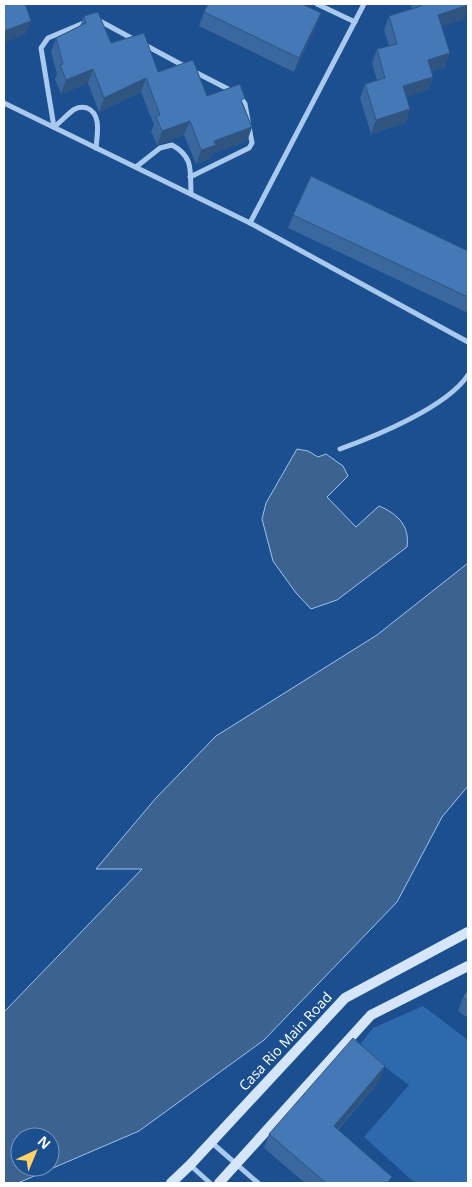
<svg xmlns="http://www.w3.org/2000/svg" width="472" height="1187" font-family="'Open Sans',sans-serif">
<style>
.green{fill:#2e69ad}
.water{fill:#3c6290;stroke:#9cc4f0;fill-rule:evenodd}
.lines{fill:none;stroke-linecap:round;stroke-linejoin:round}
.street{stroke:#a9c9ee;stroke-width:5}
.secondary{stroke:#d6e6fa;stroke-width:10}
.wall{fill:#3a679d}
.shaded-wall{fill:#305480}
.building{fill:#4478b7;stroke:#305480}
.labels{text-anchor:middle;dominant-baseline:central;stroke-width:4;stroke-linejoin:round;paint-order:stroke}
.street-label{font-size:14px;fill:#fff;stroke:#1b4f8f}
</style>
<rect width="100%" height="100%" fill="#1b4f8f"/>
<path class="green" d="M423,1006L468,1040V1183H415L364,1137L409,1085L358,1047L373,1028Z"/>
<g class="water">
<path d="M297,449L308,451L318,457L326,454L343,466L348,476L327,497L356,527L379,506C398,514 410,526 407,547L337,600L311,609L296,593L273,561L262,519L266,503Z"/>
<path d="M468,563V786L442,817L397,902L264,1040L139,1131L18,1183H4V1012L142,869H96L156,798L216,736L377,635ZM20,1137H50V1167H20Z"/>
</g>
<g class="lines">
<g class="street">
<path d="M317,4L355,22"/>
<path d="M98,20L135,40"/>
<path d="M145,45L186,67"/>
<path d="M193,71L232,91"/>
<path d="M4,103L250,223L468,342"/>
<path d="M54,127L41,48L48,38L86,22"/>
<path d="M54,127C61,122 68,113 75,109C79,107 83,107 87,108C102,114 97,135 96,148"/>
<path d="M136,167L160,148L172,145C194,157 190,171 191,194"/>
<path d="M190,177L249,148L252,143L245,104L241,98"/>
<path d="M250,223L364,4"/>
<path d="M340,449C376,436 447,407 468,375"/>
<path d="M211,1142L258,1183"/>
<path d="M190,1165L210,1183"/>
</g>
<g class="secondary">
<path d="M171,1183L190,1165L345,998L468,932"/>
<path d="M219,1183L371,1015L468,966"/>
</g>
</g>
<g class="wall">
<path d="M410,4H468L464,19L441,26L445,67L432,71L433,77L428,90L406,97L410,109L405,123L371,134L360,98L365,84L377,80L372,63L377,49L389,46L384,30L389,16L412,9Z"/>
<path d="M204,12L316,27L294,72L199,26Z"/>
<path d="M84,16L111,43L158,72L207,96L243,104L252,127L247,141L212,154L210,159L196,164L184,135L157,145L151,131L154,125L141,92L99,112L88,83L61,94L55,79L57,74L51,52L56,38L80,26Z"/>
<path d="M293,215L468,251V313L288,228Z"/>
<path d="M468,989V1018L458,1011L463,997Z"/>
<path d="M380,1080L338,1130L390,1183H305L264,1148L269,1134Z"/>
</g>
<g class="shaded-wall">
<path d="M468,5L464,19L433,29L438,15Z"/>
<path d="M321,13L316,27L294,72L299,58Z"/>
<path d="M31,21L26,34L4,43V31Z"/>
<path d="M450,53L445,67L423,74L428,60Z"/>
<path d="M93,69L88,83L61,94L66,80Z"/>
<path d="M433,77L428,90L398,100L403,86Z"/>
<path d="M146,78L141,92L99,112L104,98Z"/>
<path d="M410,109L405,123L371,134L376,120Z"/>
<path d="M190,121L184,135L157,145L162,131Z"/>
<path d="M252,127L247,141L212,154L210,159L196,164L201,150L214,141Z"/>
<path d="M385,1066L380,1080L328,1140L334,1126Z"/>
</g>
<g class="building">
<path d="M4,4H25L31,21L4,31Z"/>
<path d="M208,4H302L321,13L299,58L204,12Z"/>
<path d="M420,4H468V5L438,15L450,53L428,60L433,77L403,86L410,109L376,120L365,84L385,78L377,49L397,44L389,16L421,6Z"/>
<path d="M98,12L111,43L144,33L158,72L193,60L207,96L240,84L245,98L241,100L252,127L214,141L216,145L201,150L190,121L162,131L156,117L160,115L146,78L104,98L93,69L66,80L60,65L63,64L56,38L86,23L84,16Z"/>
<path d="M311,176L468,251V297L293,215Z"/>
<path d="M468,989V1001L463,997Z"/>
<path d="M353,1038L385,1066L334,1126L392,1177L387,1183H326L269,1134Z"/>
</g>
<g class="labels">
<g class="street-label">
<text transform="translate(285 1041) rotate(-47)">Casa Rio Main Road</text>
</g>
</g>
<rect width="472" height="1187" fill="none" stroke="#ffffff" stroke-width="10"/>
<g transform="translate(35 1152) rotate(44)"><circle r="24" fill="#1b4f8f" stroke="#7695bc"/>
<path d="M0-4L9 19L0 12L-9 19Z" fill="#ffd166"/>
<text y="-8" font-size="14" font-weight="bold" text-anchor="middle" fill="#ffffff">N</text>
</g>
</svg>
